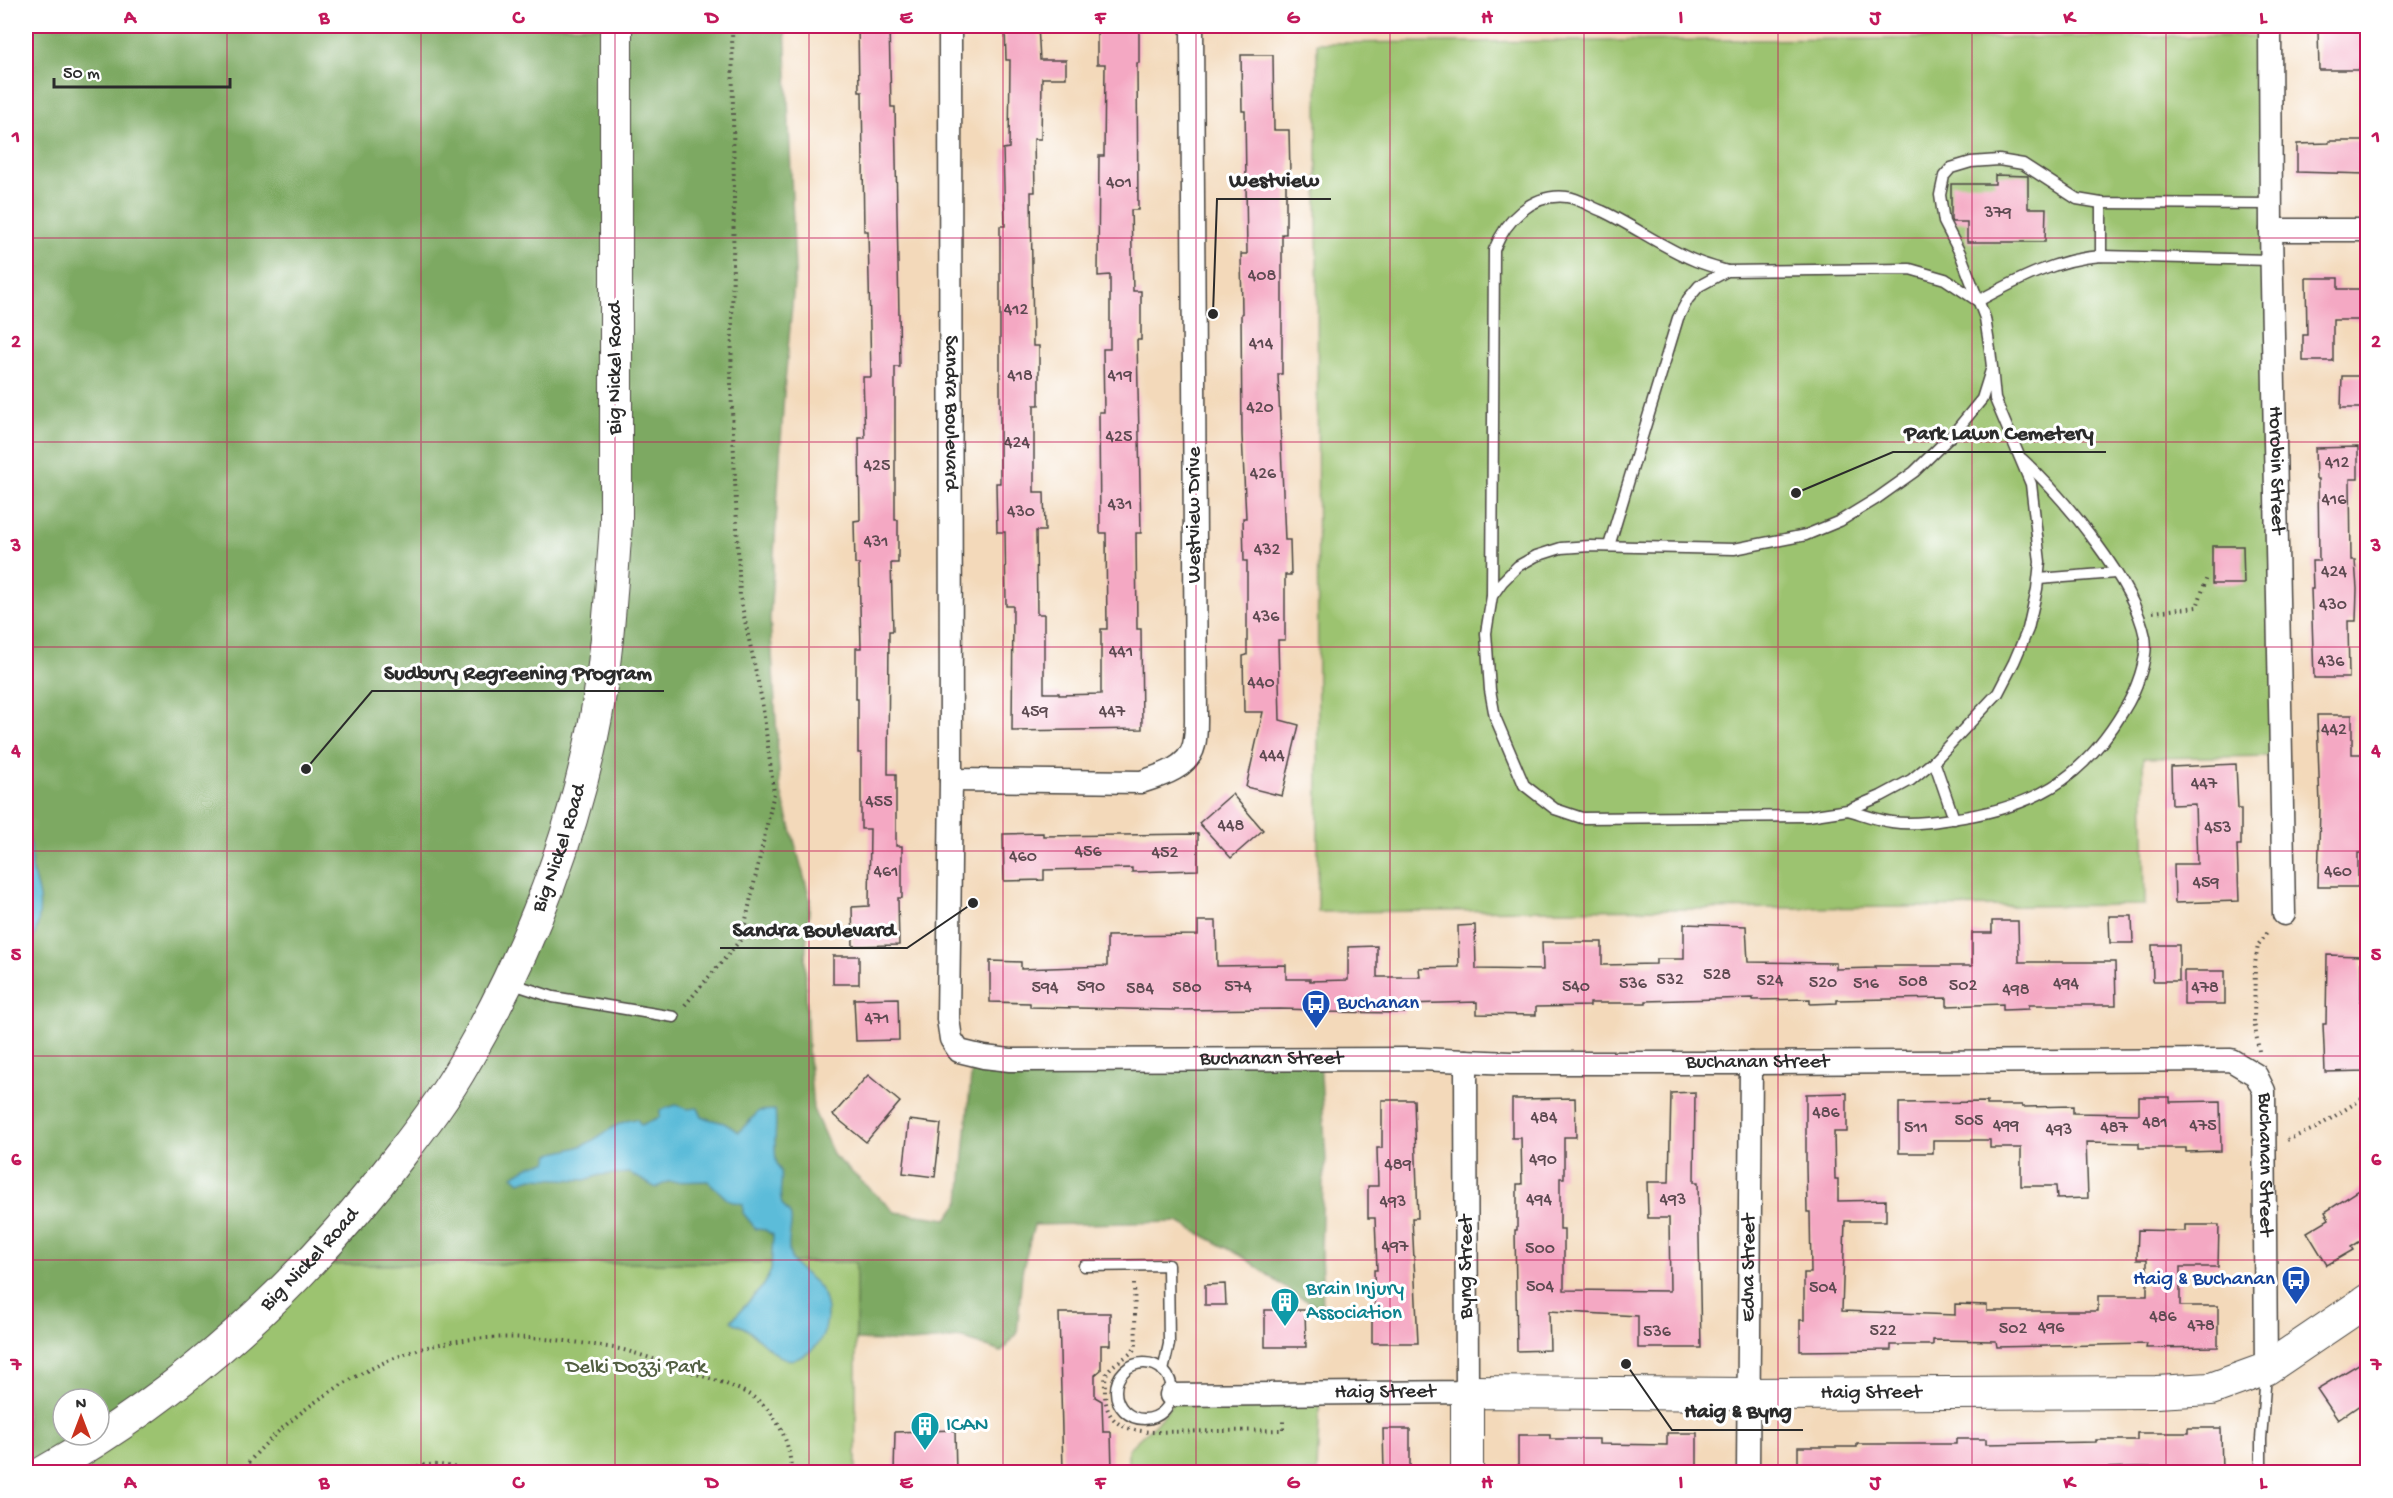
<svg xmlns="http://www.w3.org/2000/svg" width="2393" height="1498" font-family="'Gochi Hand',sans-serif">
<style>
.green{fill:#9cc36f;stroke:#64774d;stroke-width:1.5}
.forest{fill:#7da962;stroke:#546a46;stroke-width:1.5;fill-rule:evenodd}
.water{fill:#5bbcd9;stroke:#437482;stroke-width:1.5}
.building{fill:#f4a8c3}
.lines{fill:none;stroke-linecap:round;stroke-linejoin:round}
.lane-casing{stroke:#494540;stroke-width:13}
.street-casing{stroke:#494540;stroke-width:25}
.secondary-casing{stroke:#494540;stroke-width:34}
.path{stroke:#494540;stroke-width:4;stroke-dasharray:1.5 4.5;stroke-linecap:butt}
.lane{stroke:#fff;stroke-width:10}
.street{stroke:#fff;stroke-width:22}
.secondary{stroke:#fff;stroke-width:32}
.grid{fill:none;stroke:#c2185b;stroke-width:1.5;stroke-opacity:0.55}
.labels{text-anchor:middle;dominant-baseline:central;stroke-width:6;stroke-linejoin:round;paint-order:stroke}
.number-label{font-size:18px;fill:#5d4a51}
.street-label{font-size:21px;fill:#2b2b2b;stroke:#fff}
.transit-label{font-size:21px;fill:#164399;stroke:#fff;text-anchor:start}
.culture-label{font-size:21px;fill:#0d838f;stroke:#fff;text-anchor:start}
.park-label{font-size:21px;fill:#536043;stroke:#fff}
.leader{fill:none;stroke:#2b2b2b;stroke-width:2}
.callout-dot{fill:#2b2b2b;stroke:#fff;stroke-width:2}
.callout-label{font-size:22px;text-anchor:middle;font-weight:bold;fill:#2b2b2b;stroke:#fff;stroke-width:6;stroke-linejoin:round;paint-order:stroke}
.neatline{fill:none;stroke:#c2185b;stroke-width:2}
.grid-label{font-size:20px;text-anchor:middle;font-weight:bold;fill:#c2185b}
</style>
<rect width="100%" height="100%" fill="#fff"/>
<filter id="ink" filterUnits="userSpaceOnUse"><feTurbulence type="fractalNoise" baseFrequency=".0167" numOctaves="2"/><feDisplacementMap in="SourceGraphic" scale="12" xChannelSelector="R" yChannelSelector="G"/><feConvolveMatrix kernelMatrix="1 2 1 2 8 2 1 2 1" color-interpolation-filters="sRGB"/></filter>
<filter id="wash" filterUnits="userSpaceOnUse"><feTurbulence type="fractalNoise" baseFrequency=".008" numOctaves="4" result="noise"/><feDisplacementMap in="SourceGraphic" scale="24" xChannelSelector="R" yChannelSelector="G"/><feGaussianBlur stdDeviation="1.35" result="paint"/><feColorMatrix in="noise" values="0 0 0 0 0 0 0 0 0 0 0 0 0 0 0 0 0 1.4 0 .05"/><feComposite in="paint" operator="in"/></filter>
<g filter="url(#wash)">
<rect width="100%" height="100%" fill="#f3d9ba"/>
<g class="green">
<path d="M2269,36L2279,756L2143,758L2145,905L1318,912L1317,43Z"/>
<path d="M856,1262V1472H48L309,1265Z"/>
<path d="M1320,1391L1317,1472H1128V1449L1162,1417L1173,1402Z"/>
</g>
<path class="forest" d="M26,26H785L795,272L784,393L770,619L780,788L810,899L805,960L808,1048L813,1109L834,1156L895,1212L947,1219L960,1201L973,1053L1011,1059L1320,1058L1326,1160L1323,1183L1321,1251L1323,1309L1296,1295L1240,1255L1178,1222L1034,1225L1022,1272L1017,1334L1001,1352L962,1338L910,1342L856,1340V1262L309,1265L263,1310L151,1407L94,1447L48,1472H26V952C36,940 41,915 39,899C38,888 33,878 32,867C30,857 34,844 26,836ZM63,1399H99V1435H63Z"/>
<g class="water">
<path d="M26,836C34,844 30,857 32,867C33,878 38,888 39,899C41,915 36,940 26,952Z"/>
<path d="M676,1105L687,1109L698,1108L702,1117L724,1123L739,1132L759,1111L775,1110C778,1127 772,1146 777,1164C778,1167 780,1169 781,1172C783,1182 778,1194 782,1204C785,1210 791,1211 791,1219C792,1231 786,1241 790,1255C794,1272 815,1276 822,1292C832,1314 827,1344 804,1355C799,1358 794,1361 787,1359C770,1354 758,1335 743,1327C739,1325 735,1324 731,1321L764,1285L771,1270L773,1235L765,1230L756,1229L743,1213V1204L729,1201L708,1181L667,1182L656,1188L630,1173L600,1175L585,1180L532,1178L520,1182L513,1176C524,1169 533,1163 547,1162L550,1154C562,1151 577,1149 588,1143C604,1135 618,1120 637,1119L641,1125L660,1117V1110Z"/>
</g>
<g id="blocks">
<g class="building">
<path d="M858,26H889L891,107H895L900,367H895V520H898V563H891L893,631H889L888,774H896V846H902V898H898L899,945L853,946L852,907L869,906L870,829H861V753H858V699H856V648H861L859,564H855L854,521L860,520L859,438H865L863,377H871L868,231H864L862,92H859Z"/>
<path d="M1005,26H1038L1040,60H1066V78H1042L1041,139H1034L1035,192H1031L1033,346H1039V405H1034V492H1044L1045,531H1036L1037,614H1044V693H1059V695L1101,694V629H1107L1106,533H1100L1099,412H1104L1103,349H1110V275L1098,276L1099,156H1104L1105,64H1097V26H1139V63H1137L1138,210H1131L1133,291H1141V340H1137L1141,533H1136L1137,629H1141L1142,729L1012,731L1013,606H1006L1005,532H997L996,483H1000V226H1005L1003,149L1009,148L1010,60H1006Z"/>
<path d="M2318,31H2367V70H2319Z"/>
<path d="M1241,55H1273L1274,130H1289L1290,173H1286V234H1282V374H1278L1285,540H1290L1291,575H1285V640H1278L1280,720L1299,725L1282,796L1246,787L1263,712H1244L1243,656L1247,655V561H1244L1243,518H1246L1242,435L1241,314H1242L1241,254H1247L1245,111H1242Z"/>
<path d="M2329,141H2366V174L2297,172V144L2329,143Z"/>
<path d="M1995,175L2028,176V208H2046L2045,242H1967V222H1952L1951,220V184H1995Z"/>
<path d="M2306,278H2338V289H2367V320H2333V361H2303V335H2307Z"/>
<path d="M2342,376H2367V408H2341Z"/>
<path d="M2358,447V479H2350L2351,560H2355L2357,589L2356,621H2348L2349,678H2314L2311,589H2313L2312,561H2319L2318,479H2316L2315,448Z"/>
<path d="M2212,546H2243L2244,584H2212Z"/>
<path d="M2317,715H2352V754H2363V784H2367V853H2358V887H2318L2320,806Z"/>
<path d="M2236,764L2238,809H2241V845H2237L2239,901L2175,903L2174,864H2197L2195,804L2172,805L2171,767Z"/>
<path d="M1232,794L1263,830L1231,858L1199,823Z"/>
<path d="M1043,833V836L1198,834V870L1132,872V868L1044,870V880L1004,881L1003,834Z"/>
<path d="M2109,916H2132L2133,943H2110Z"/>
<path d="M1198,921H1216L1217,966L1286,965V979H1310V981L1348,980V947L1377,946V977H1420L1419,968L1459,967L1458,926L1475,925L1476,969L1543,970L1542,942H1602V965L1656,964V959H1684V924L1746,926L1748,962L1836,963V969L1875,968V966H1972V933H1992V921H2018L2019,962H2115L2116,1005H2029V1009L2003,1010V1004L1947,1006V998L1837,1000V1003L1810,1004V999L1753,1000V998L1646,1001V1003H1590V1006L1536,1007V1015L1477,1014V1002L1405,1004V1013L1320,1012V1010L1280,1009L1172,1010L1030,1007V1003L990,1002V961L1021,962V969L1107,966V936L1198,935Z"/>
<path d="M2152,945H2179V981H2153Z"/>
<path d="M2327,955L2361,956V1023H2367V1071L2325,1072L2323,1024H2326Z"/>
<rect x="833" y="956" width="26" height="28"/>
<rect x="2184" y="971" width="41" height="33"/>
<path d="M898,998L899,1040L856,1041L854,999Z"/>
<path d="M868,1075L900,1102L866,1142L833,1115Z"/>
<path d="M1695,1092L1694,1182H1698L1701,1348H1638V1316L1549,1311L1550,1350L1517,1351L1515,1230H1517V1184H1522L1521,1138H1512V1099L1575,1098L1576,1137H1564V1178H1560V1229H1564V1290L1670,1291L1669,1218H1648L1647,1182H1669L1671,1093Z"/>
<path d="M1847,1093V1132H1834L1835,1179H1838V1201L1886,1200V1221H1845L1842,1311L1955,1315V1304L1987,1305V1311H2098V1296H2147V1259H2137L2138,1230L2185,1231V1225H2219L2218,1267H2180V1306H2218V1347L2146,1348L2147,1344L1997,1347L1996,1341L1933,1340V1345H1891V1350L1800,1351V1320H1804V1273H1811L1810,1212H1807L1806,1167V1094Z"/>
<path d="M2139,1097H2170V1102L2220,1101L2221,1151L2186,1152V1148H2139V1143L2086,1142L2088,1198L2057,1199L2056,1186H2021V1148H1990V1140H1933V1153H1899V1103L1987,1102V1105H2022V1107L2073,1106V1113L2139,1114Z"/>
<path d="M1382,1100H1414L1418,1218H1412L1418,1343H1372V1315H1375L1374,1270H1377L1375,1218H1368V1186H1378L1377,1148H1382Z"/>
<path d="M909,1120L941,1124L935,1177L903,1173Z"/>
<path d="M2367,1185V1237L2351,1247L2353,1250L2327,1265L2307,1232L2329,1219L2325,1212Z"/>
<path d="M1225,1284L1226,1305H1205V1285Z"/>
<path d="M1265,1310H1305L1306,1347H1265Z"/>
<path d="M1059,1313H1110V1345H1101V1370L1095,1375V1397L1102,1401L1103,1432H1111L1112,1470L1063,1471Z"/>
<path d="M2367,1359V1400L2338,1420L2317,1389Z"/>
<path d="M2188,1428H2221L2222,1473H2188V1468L2137,1467L2067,1469V1473H1798V1447H1857V1444H1956V1439H1986V1444L2096,1442V1440H2137V1433H2188Z"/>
<path d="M1383,1429H1410V1473H1384Z"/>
<path d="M955,1430L956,1473H894L895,1432Z"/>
<path d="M1667,1433H1697V1473H1614L1578,1471V1469L1518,1468V1435H1550V1439H1599V1444L1667,1445Z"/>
</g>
</g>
</g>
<g filter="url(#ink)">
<use href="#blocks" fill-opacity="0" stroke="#494540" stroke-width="1.5"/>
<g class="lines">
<g class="lane-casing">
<g id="lane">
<path d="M2101,256V203"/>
<path d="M1992,367L1982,399L1954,433L1914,472L1876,499L1840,521L1806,535L1734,549L1590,546L1561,548L1536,556L1518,566L1502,582L1492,596L1486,633L1490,690L1495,717L1524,785L1555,809L1582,818L1808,816L1848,810L1881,796L1911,780L1934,761L1998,693L2014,662L2028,629L2037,589L2040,562L2031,484L1995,399L1992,367L1990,350L1985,318L1960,253L1944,222L1940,195L1944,176L1951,168L1971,162L1999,160L2023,164L2077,199L2101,203L2271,204"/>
<path d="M1609,546L1678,318L1688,299L1699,286L1727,271L1910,269L1945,279L1978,301C2017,280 2056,259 2101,256L2271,260"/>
<path d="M2039,579L2115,573"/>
<path d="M1492,596L1494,250C1506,220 1532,193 1567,197C1578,198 1591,207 1602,211C1634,226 1663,248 1696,261C1706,265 1717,268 1727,271"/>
<path d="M1934,761L1954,819"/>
<path d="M1848,810C1862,814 1877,820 1892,822C1911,825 1932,822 1951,819C2032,808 2082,781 2124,710C2135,693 2149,658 2145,637C2134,581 2064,498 2022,459"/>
<path d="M510,983L553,997L674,1017"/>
<path d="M1084,1266L1168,1265L1169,1344L1163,1371"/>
<circle cx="1144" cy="1391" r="28"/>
<path d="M2261,1472V1439L2266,1374"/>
</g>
</g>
<g class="street-casing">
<g id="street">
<path id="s1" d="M950,26L951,780L948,1019L951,1039L959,1051L984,1057L1010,1060L1421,1059L1510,1063H1751L2231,1060L2256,1075L2264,1091L2266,1369"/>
<path id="s2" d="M2270,26L2271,230L2284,914"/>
<path d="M2271,230H2368"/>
<path d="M951,780L1141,782C1160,776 1189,768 1194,745C1196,737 1196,728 1196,720L1192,26"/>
<path id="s3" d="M1171,1395L1467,1392L1466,1061"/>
<path id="s4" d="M1748,1472L1751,1063"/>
</g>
</g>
<g class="secondary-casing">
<g id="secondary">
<path id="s5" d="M44,1472C184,1393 306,1281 402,1153C425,1123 447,1094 465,1062C523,962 568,850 592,737C607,667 611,595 616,523V26"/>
<path id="s6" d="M1467,1472V1392L1748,1394L2156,1392L2211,1389L2266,1369L2368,1300"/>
</g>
</g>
<g class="path">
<path d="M2153,612L2197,607L2207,577"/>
<path d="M685,1005L742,938L774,793L762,701L740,597L731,386L734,200L732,26"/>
<path d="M2259,1051L2254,1022L2255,964L2258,945L2269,931"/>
<path d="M2287,1140L2316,1128L2368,1095"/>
<path d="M1134,1284L1136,1346C1130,1358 1116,1360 1108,1371C1104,1377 1105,1387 1105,1394C1106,1425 1127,1431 1154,1432L1283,1430V1417"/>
<path d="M241,1472C283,1416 367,1360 436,1345C488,1333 542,1337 595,1345C606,1347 619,1348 631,1352C651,1358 671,1365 691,1372C710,1379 733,1385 750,1395C777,1411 791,1443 791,1472"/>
<path d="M394,1472C417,1464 444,1461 467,1472"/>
</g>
<use href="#lane" class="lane"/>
<use href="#street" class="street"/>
<use href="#secondary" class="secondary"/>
</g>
</g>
<path class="grid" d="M227,26V1472M421,26V1472M615,26V1472M809,26V1472M1003,26V1472M1196,26V1472M1390,26V1472M1584,26V1472M1778,26V1472M1972,26V1472M2166,26V1472M26,238H2368M26,442H2368M26,647H2368M26,851H2368M26,1056H2368M26,1260H2368"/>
<defs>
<g id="bus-pin" transform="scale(1.5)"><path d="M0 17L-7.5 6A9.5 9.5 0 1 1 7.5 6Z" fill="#1a4fb4" stroke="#fff"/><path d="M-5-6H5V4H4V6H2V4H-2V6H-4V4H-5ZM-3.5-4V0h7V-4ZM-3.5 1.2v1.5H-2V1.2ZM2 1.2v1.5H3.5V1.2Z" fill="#fff"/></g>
<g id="building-pin" transform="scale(1.5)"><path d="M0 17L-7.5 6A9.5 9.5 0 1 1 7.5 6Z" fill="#0f9aa8" stroke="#fff"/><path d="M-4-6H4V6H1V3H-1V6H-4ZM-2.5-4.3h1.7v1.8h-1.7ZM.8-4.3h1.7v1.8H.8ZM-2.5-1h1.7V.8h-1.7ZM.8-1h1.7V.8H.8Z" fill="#fff"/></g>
</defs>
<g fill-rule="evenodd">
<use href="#bus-pin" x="1316" y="1004"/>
<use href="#bus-pin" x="2296" y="1280"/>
<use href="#building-pin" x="1285" y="1302"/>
<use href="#building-pin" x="925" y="1426"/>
</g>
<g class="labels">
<g class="number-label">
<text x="1119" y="183">401</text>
<text x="1998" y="213">379</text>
<text x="1262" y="276">408</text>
<text x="1016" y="310">412</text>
<text x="1261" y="344">414</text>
<text x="1020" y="376">418</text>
<text x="1120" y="376">419</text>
<text x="1260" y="408">420</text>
<text x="1119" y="437">425</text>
<text x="1017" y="443">424</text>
<text x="2337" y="463">412</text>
<text x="877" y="466">425</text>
<text x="1263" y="474">426</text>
<text x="2334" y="500">416</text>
<text x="1120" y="505">431</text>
<text x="1021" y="512">430</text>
<text x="876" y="542">431</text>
<text x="1267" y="550">432</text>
<text x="2334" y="572">424</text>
<text x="2333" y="605">430</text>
<text x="1266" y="617">436</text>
<text x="1121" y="652">441</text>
<text x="2331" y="662">436</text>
<text x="1261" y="683">440</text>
<text x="1035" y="712">459</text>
<text x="1112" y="712">447</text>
<text x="2334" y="730">442</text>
<text x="1272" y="756">444</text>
<text x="2204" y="784">447</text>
<text x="879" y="802">455</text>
<text x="1231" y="826">448</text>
<text x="2218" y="828">453</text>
<text x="1088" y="852">456</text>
<text x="1165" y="853">452</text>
<text x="1023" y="857">460</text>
<text x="886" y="872">461</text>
<text x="2338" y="872">460</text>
<text x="2206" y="883">459</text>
<text x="1717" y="975">528</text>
<text x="1670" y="980">532</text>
<text x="1770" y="981">524</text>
<text x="1913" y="982">508</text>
<text x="1823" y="983">520</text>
<text x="1633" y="984">536</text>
<text x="1866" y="984">516</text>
<text x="2066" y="984">494</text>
<text x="1963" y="986">502</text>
<text x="1091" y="987">590</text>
<text x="1238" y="987">574</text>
<text x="1576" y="987">540</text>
<text x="1045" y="988">594</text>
<text x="1187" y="988">580</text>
<text x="2205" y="988">478</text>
<text x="1140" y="989">584</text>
<text x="2016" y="990">498</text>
<text x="877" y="1019">471</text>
<text x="1826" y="1113">486</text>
<text x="1544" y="1118">484</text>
<text x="1969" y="1121">505</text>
<text x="2155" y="1123">481</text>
<text x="2006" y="1126">499</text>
<text x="2203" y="1126">475</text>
<text x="1916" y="1128">511</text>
<text x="2114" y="1128">487</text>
<text x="2059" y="1130">493</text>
<text x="1543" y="1160">490</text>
<text x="1398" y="1165">489</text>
<text x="1539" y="1200">494</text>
<text x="1673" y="1200">493</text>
<text x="1393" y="1202">493</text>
<text x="1395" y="1247">497</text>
<text x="1540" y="1249">500</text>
<text x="1540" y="1287">504</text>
<text x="1823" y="1288">504</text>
<text x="2163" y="1317">486</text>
<text x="2201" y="1326">478</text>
<text x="2051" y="1328">496</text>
<text x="2013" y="1329">502</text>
<text x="1883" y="1331">522</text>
<text x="1657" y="1332">536</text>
</g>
<g class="street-label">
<text transform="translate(616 368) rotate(-90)">Big Nickel Road</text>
<text stroke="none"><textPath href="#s1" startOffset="387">Sandra Boulevard</textPath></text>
<text stroke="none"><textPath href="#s2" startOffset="444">Horobin Street</textPath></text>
<text transform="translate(1195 515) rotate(-90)">Westview Drive</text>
<text stroke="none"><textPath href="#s5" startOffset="828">Big Nickel Road</textPath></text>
<text stroke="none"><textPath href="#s1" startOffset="1341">Buchanan Street</textPath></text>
<text stroke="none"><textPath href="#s1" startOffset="1827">Buchanan Street</textPath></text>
<text stroke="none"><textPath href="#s1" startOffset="2421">Buchanan Street</textPath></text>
<text stroke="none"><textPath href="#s5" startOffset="342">Big Nickel Road</textPath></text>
<text transform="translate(1467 1267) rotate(-90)">Byng Street</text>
<text stroke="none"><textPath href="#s4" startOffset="204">Edna Street</textPath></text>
<text stroke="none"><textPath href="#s3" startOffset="214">Haig Street</textPath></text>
<text stroke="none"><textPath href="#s6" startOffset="484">Haig Street</textPath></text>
</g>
<g class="transit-label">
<text x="1337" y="1004">Buchanan</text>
<text x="2275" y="1280" text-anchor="end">Haig &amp; Buchanan</text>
</g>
<g class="culture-label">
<text x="1306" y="1290">Brain Injury<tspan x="1306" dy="24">Association</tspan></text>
<text x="946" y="1426">ICAN</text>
</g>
<g class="park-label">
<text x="636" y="1368">Delki Dozzi Park</text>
</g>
</g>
<path class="leader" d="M1213 314L1217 199H1331M1796 493L1893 452H2106M306 769L372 691H664M973 903L907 948H720M1626 1364L1672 1430H1803"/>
<g class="callout-dot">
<circle cx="1213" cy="314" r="6"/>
<circle cx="1796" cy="493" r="6"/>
<circle cx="306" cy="769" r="6"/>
<circle cx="973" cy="903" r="6"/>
<circle cx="1626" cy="1364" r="6"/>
</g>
<g class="callout-label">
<text x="1274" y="186">Westview</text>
<text x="1999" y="439">Park Lawn Cemetery</text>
<text x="518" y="679">Sudbury Regreening Program</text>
<text x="814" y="936">Sandra Boulevard</text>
<text x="1738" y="1417">Haig &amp; Byng</text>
</g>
<rect width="2393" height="1498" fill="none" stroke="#fff" stroke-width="66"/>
<g transform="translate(81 1417)"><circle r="28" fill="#ffffff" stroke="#aaaaaa" stroke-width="1.5"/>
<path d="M0-4.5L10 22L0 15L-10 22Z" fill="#c8321e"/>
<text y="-9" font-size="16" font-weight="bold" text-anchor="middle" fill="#2b2b2b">N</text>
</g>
<path d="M54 78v9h176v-9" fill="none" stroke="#2b2b2b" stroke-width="3"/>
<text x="63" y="78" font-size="18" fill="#2b2b2b" stroke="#ffffff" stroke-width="4.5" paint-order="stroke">50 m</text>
<rect x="33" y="33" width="2327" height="1432" class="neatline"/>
<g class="grid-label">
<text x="130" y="23">A</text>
<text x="324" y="23">B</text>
<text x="518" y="23">C</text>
<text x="712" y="23">D</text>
<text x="906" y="23">E</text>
<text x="1100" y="23">F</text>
<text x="1293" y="23">G</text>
<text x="1487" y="23">H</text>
<text x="1681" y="23">I</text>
<text x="1875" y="23">J</text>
<text x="2069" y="23">K</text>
<text x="2263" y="23">L</text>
<text x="16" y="142">1</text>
<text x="2376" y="142">1</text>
<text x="16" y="347">2</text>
<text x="2376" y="347">2</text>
<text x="16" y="551">3</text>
<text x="2376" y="551">3</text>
<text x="16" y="756">4</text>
<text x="2376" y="756">4</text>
<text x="16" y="960">5</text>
<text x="2376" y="960">5</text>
<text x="16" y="1165">6</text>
<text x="2376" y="1165">6</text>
<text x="16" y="1370">7</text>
<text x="2376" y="1370">7</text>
<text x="130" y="1488">A</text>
<text x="324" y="1488">B</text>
<text x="518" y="1488">C</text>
<text x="712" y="1488">D</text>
<text x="906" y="1488">E</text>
<text x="1100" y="1488">F</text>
<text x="1293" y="1488">G</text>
<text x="1487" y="1488">H</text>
<text x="1681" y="1488">I</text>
<text x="1875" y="1488">J</text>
<text x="2069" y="1488">K</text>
<text x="2263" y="1488">L</text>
</g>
</svg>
